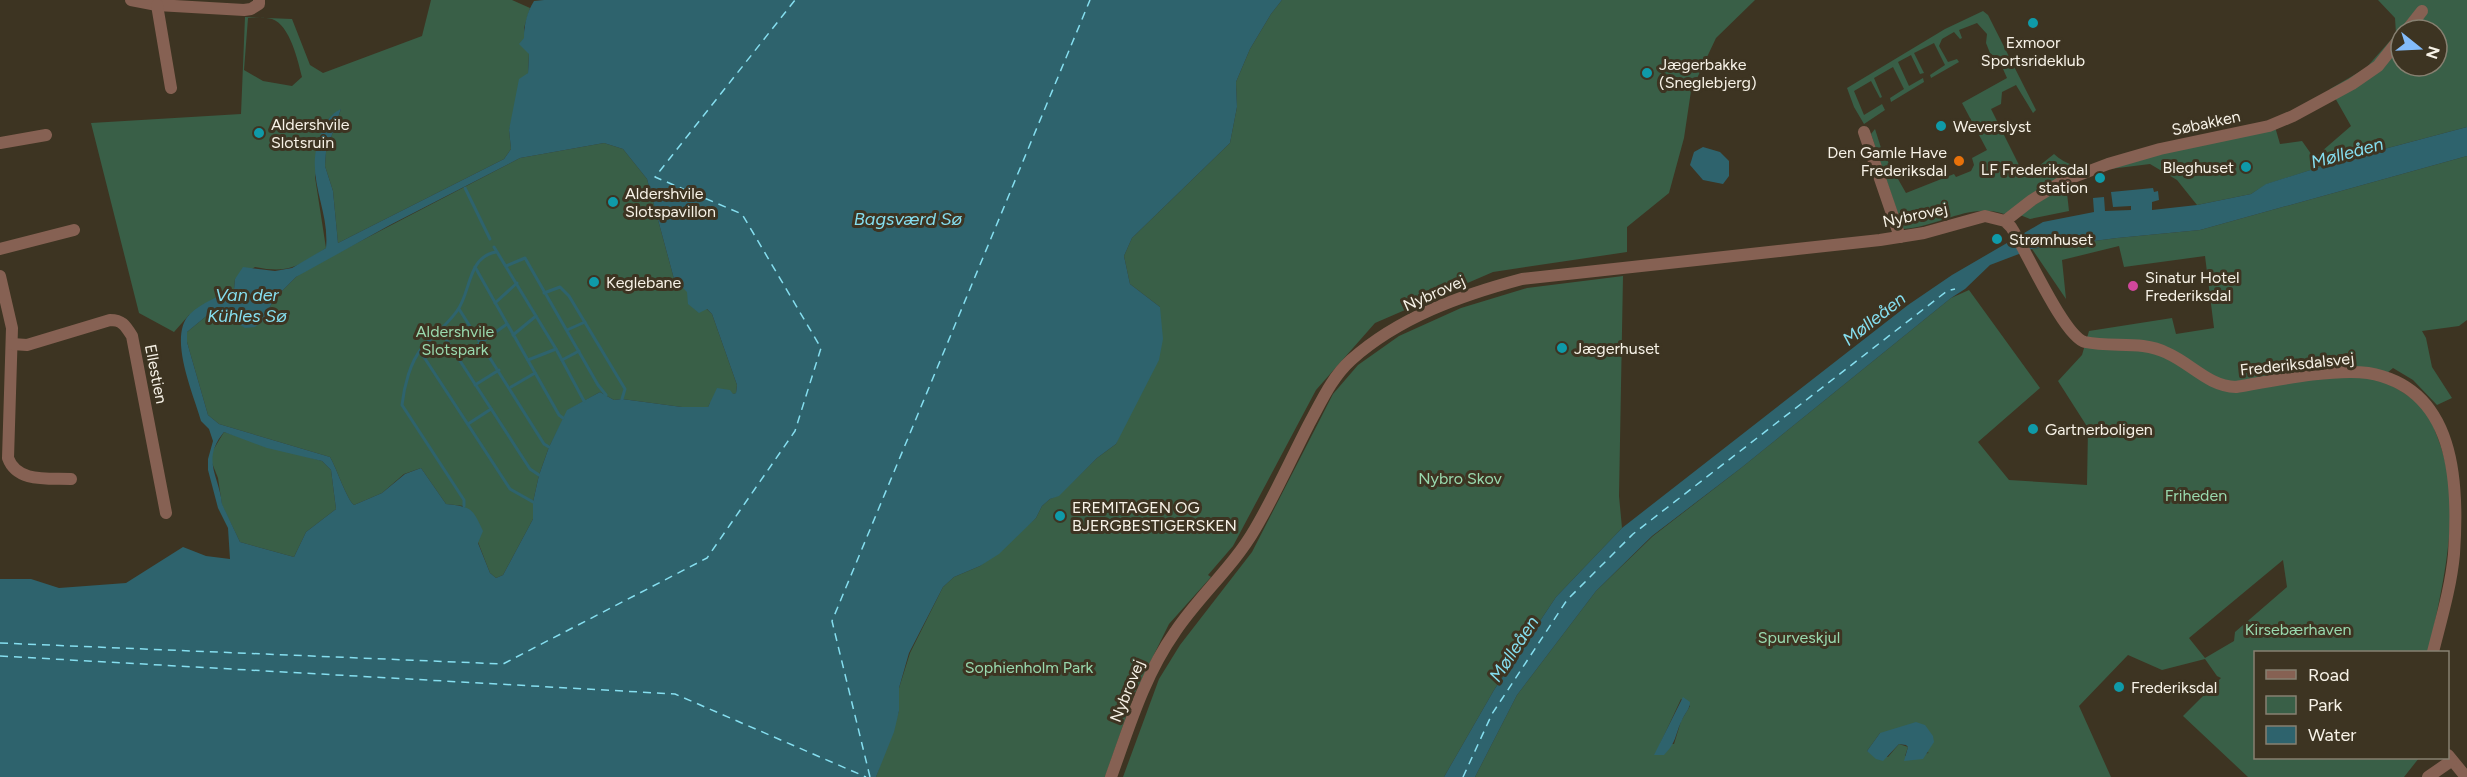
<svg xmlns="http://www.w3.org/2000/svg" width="2467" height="777" font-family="Figtree,sans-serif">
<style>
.green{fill:#395f47;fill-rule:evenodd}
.water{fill:#2e636d;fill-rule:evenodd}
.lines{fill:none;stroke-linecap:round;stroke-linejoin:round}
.stream{stroke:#2e636d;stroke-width:3}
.ferry{stroke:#85deef;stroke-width:1.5;stroke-dasharray:8 6;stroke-linecap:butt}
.minor{stroke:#866153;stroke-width:12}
.culture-dot{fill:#0f9aa8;stroke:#3d3422;stroke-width:2}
.food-dot{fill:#e8710a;stroke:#3d3422;stroke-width:2}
.hotel-dot{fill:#d1479c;stroke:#3d3422;stroke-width:2}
.labels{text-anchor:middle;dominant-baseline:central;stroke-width:6;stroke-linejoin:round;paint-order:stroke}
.poi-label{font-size:16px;fill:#f7f2e7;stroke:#3d3422;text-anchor:start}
.street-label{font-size:16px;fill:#f7f2e7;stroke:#3d3422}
.park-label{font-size:16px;fill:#99d9ae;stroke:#3d3422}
.water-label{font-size:18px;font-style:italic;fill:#85deef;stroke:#3d3422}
</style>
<rect width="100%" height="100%" fill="#3d3422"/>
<g class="green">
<path d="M431,0H512L530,8L524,28L529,54L528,73L509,130L511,149L504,159L338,243L333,191L325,166L326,152L341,109L326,121L315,177L326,248C298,266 289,274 255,267L235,279L234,289L189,315L174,332L139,313L91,123L241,114L245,17L292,19L310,65L323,73L422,36ZM248,18C255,18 265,17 272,19C290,25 298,61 302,77L292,86L263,81L244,70Z"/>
<path d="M1282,0H1755L1716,38L1691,91L1684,138L1669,193L1627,227V252L1493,272L1375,323L1316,390L1233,546L1208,575L1211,577L1169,624L1133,697L1105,777H876L899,711V688L910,653L943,587L954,577L980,566L1036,518L1042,506L1050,499L1059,495L1097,458L1116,444L1160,307L1130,284L1124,256L1132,238L1230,143L1237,107L1236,82L1250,49L1271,14Z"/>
<path d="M2378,0H2467V127L2339,161L2267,184L2251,194L2197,205L2177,180L2150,164L2110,169L2273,120L2280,144L2302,141L2314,158L2351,126L2330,89L2366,68L2396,34L2395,18ZM2401,30H2437V66H2401Z"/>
<path d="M1983,11L1988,15L2036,110L2033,113L2016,85L2002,92L2001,104L1991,109L2025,177L2054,154C2066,165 2078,167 2093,169L2004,214C1970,202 1938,227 1903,229L1871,134L1875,129L1882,151L1906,193L1954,174L1956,177L1971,171L1974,165L1972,158L1987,150L1962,103L2007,78L1999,60L1990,53L1986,43L1987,34L1977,23L1959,30L1962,38L1960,39L1954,32L1942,39L1939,46L1948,62L1957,59L1959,62L1931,78L1930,75L1945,65L1934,43L1914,53L1924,73L1920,74L1911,55L1898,62L1909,86L1923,78L1924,82L1891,102L1890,98L1904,89L1893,67L1874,78L1882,97L1880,98L1871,81L1854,91L1864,115L1882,104L1885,110L1864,124L1854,107L1847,88L1945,29Z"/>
<path d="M604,143L623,149L647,179L674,279L712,314L737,385L736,393L710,403L708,407H682L622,399L614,400L600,392L568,410L549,447L539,475L533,502V519L503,575L496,578L490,573L464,506L446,504L421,468L404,474L382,493L354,505C347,500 337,469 330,457L219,424L208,415L187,342V332L209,314L218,311L227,315L235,323L263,321L274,299L296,277L309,268L520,158Z"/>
<path d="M2467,156V320L2459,326L2422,331L2426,338L2432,367L2452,398L2437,405L2413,380L2393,368L2380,379C2396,388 2417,399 2428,414C2432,420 2434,429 2437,436C2465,504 2442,583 2429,652H2256V758H2419L2404,777H2248L2183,716L2221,678L2217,676L2205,659L2162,670L2128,655L2079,706L2111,777H1475L1517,695L1596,591L1653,536L1741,468L1951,298L1969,290L2040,388L1978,442L2009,480L2087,485L2088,428L2058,381L2082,355L2089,331L2172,318L2176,334L2214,328L2205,256L2124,267L2119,246L2062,260L2066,299L2032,249L2117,238L2200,230ZM2283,560L2287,587L2235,632L2234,641L2205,658L2189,638ZM1681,699L1690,706L1681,721L1674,744H1660ZM1880,733L1929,753L1905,756L1908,747L1899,744L1888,757L1867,751Z"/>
<path d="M2066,184L2069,211L2030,219L2020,215Z"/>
<path d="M1623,276L1619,496L1622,528L1556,597L1494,690L1444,777H1123L1159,679L1180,645L1252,552L1333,394L1358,365L1399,336L1461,308L1527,288Z"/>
<path d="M224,432L322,461L331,470L336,509L306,532L294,557L240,542L222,505L218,478L212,463V452Z"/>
</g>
<g class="water">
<path d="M544,0H1282L1271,14L1250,49L1236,82L1237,107L1230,143L1132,238L1124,256L1130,284L1160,307L1163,339L1159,360L1116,444L1097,458L1059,496L1050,499L1042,506L1036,518L999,554L980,566L954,577L943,587L909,653L899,688V711L894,732L876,777H0V579H31L59,588L126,583L183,547L206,556L230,559L228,528L218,508L208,470V459L213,441L209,429L201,421C194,395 167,336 190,314C201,303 220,296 234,289L235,279L243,267L275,271L292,268L326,248C330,208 303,176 321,133C326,122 330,114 341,109L326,152L325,166L333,191L338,243L504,159L511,149L509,130L519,79L528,73L529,54L519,44L524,38C524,25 527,12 534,1ZM604,143L623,149L647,179L674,279L687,292L688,304L699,313L707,309L712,314L737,385L736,393L733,394L730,390L717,388L708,407H682L622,399L614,400L600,392L567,410L549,447L539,475L533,502V519L503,575L496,578L490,573L478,543L483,531C472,507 471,507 446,504L421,468L405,474L382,493L354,505C347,500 337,469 330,457L219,424L208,415L187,342V332L209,314L218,311L245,328L255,327L263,321L274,299L296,277L390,225L520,158ZM224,432L267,448L322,461L331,470L336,509L306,532L294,557L240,542L222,504C219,475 201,460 224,432Z"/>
<path d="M2467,127V156L2200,230L2117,238L2032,249L1990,265L1965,289L1951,298L1741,468L1652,536L1596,591L1517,695L1475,777H1444L1494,690L1556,597L1622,528L1908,305L1952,275L2043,222L2094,212L2093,198L2104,197L2105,211L2131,210V206L2113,207L2111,192L2153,188L2154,192L2158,191L2159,200L2152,202V210L2197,205L2251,194L2266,184L2339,161Z"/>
<path d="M1703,147L1720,152L1729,161V176L1723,184L1703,180L1690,165L1694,152Z"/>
<path d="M1683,697L1690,702C1690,709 1685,713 1682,720C1675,734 1677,742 1664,755H1654Z"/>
<path d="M1916,722L1925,725L1933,736L1934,742L1923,759L1904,761L1908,747L1906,745L1899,744L1883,761L1876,759L1867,751L1880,733Z"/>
</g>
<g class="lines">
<g class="stream">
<path d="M465,188L490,239"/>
<path d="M494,247L556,349L584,401"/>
<path d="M506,266L525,258L598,385L606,395"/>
<path d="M475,267L559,415L563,418"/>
<path d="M544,293L560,287L569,296L625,389L622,399"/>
<path d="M495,303L517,283"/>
<path d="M459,309L544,444L549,447"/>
<path d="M440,330L530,469L539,475"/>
<path d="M567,330L585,322"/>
<path d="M513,335L536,316"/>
<path d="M420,351L510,489L533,502"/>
<path d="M458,359L507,324"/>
<path d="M528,360L556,349"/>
<path d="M562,360L579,351"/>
<path d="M475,385L499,370"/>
<path d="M511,387L535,373"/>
<path d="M468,424L491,409"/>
<path d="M464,506V500L402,405C404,387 410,362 422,348C433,336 447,325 457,311C471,293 467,257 496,252"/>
</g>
<g class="ferry">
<path d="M0,643L503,664L707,558L795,431L821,348L742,214L655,177L795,0"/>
<path d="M0,656L675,694L866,777"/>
<path d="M870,777L832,621L1090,0"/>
<path d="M1463,777L1492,714L1567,600L1633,534L1947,291L1955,289"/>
</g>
<g class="minor">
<path d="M131,0L157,5L244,10L251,9L259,4V0"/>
<path d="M157,5L171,88"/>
<path d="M2407,30L2422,11"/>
<path d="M1864,132L1900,237"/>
<path d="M0,143L46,135"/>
<path d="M2005,221L2032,200L2063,181L2108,164L2160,149L2269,126L2293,116L2352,84L2378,66L2401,37"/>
<path d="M0,249L74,230"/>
<path d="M0,276L12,328L8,458C17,483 48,478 71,479"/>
<path d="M12,344L27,345L110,320C122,320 125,325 132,336L166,513"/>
<path d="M2448,755L2466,777"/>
<path d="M1111,777C1129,727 1144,676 1175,632C1199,596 1233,567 1255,529C1275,495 1291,459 1309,424C1321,402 1332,377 1351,360C1399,317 1462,295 1522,279L1880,240L1924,233L1985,216L2005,221L2011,227C2025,248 2064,337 2085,342C2113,348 2141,340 2167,353C2192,364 2208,386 2236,387C2271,381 2334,368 2368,373C2456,388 2459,483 2454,554C2451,587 2441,620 2433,652"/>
<path d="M2428,777L2451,761"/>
</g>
</g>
<g class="culture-dot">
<circle cx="2033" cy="23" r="6"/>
<circle cx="1647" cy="73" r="6"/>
<circle cx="1941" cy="126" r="6"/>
<circle cx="259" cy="133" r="6"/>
<circle cx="2246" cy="167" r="6"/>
<circle cx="2100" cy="178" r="6"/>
<circle cx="613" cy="202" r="6"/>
<circle cx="1997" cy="239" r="6"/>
<circle cx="594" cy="282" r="6"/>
<circle cx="1562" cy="348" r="6"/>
<circle cx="2033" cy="429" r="6"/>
<circle cx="1060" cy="516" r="6"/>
<circle cx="2119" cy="687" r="6"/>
</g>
<circle class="food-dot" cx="1959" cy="161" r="6"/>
<circle class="hotel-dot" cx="2133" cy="286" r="6"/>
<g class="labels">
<g class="poi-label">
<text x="2033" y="42" text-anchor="middle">Exmoor<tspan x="2033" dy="18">Sportsrideklub</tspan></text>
<text x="1659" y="64">Jægerbakke<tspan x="1659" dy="18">(Sneglebjerg)</tspan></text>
<text x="271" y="124">Aldershvile<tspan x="271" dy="18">Slotsruin</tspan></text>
<text x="1953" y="126">Weverslyst</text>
<text x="1947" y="152" text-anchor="end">Den Gamle Have<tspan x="1947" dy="18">Frederiksdal</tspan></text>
<text x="2234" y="167" text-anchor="end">Bleghuset</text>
<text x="2088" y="169" text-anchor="end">LF Frederiksdal<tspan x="2088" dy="18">station</tspan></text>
<text x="625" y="193">Aldershvile<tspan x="625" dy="18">Slotspavillon</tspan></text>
<text x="2009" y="239">Strømhuset</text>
<text x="2145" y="277">Sinatur Hotel<tspan x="2145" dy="18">Frederiksdal</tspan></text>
<text x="606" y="282">Keglebane</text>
<text x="1574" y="348">Jægerhuset</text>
<text x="2045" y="429">Gartnerboligen</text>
<text x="1072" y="507">EREMITAGEN OG<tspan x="1072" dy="18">BJERGBESTIGERSKEN</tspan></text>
<text x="2131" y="687">Frederiksdal</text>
</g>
<g class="street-label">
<text transform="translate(2206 123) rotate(-12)">Søbakken</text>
<text transform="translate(1915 215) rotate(-12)">Nybrovej</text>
<text transform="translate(1434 293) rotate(-24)">Nybrovej</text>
<text transform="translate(2297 364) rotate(-6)">Frederiksdalsvej</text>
<text transform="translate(156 374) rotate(79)">Ellestien</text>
<text transform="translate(1127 691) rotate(-68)">Nybrovej</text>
</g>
<g class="park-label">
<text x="455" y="331">Aldershvile<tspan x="455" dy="18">Slotspark</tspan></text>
<text x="1460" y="478">Nybro Skov</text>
<text x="2196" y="495">Friheden</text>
<text x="2298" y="629">Kirsebærhaven</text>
<text x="1799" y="637">Spurveskjul</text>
<text x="1029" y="667">Sophienholm Park</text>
</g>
<g class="water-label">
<text transform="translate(2347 153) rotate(-15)">Mølleåen</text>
<text x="908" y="219">Bagsværd Sø</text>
<text x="247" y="295">Van der<tspan x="247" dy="21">Kühles Sø</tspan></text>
<text transform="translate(1874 319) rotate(-38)">Mølleåen</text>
<text transform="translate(1514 649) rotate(-57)">Mølleåen</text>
</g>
</g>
<rect x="2254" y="651" width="195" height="108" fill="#3d3422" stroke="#878071" stroke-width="1.5"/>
<rect x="2266" y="670" width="30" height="9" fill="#866153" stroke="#878071" stroke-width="1.5"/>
<text x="2308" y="681" font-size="18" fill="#f7f2e7">Road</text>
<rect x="2266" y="696" width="30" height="18" fill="#395f47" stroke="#878071" stroke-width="1.5"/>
<text x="2308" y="711" font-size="18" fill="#f7f2e7">Park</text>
<rect x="2266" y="726" width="30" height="18" fill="#2e636d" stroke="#878071" stroke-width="1.5"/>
<text x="2308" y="741" font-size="18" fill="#f7f2e7">Water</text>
<g transform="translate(2419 48) rotate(108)"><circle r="28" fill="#3d3422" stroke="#878071" stroke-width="1.5"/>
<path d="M0-4.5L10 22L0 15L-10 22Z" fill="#83bcfb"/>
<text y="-9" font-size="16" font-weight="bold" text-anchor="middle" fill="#f7f2e7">N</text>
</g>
</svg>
